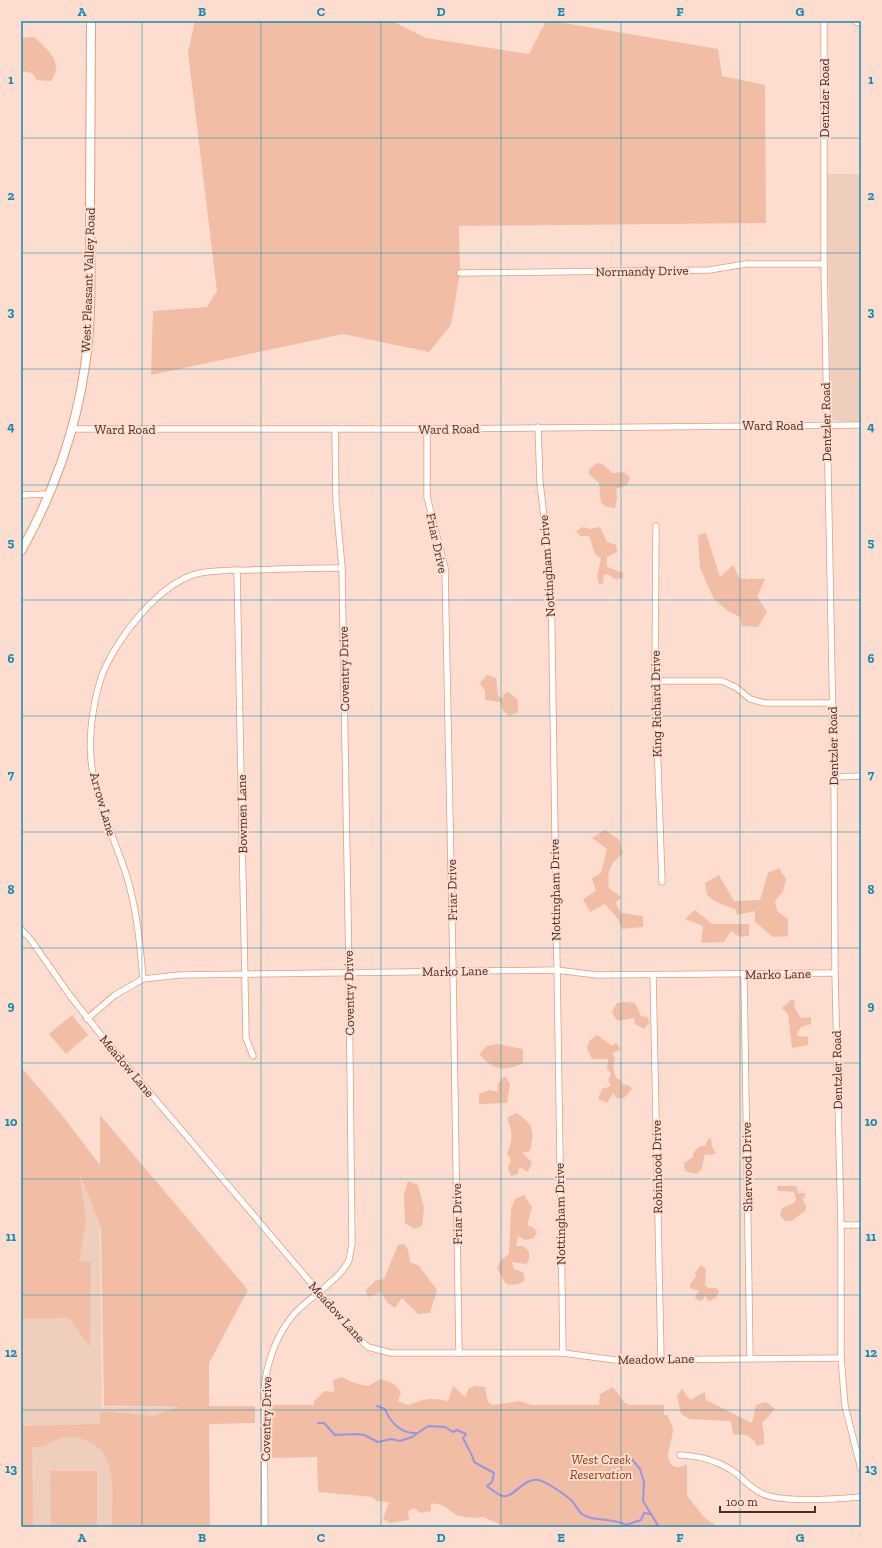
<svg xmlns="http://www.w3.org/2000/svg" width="882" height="1548" font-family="'Zilla Slab',serif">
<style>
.built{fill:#f0cebe}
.green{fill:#f1bda5}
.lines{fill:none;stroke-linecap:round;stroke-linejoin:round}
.stream{stroke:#9995e2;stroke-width:2}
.minor-casing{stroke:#e69c7a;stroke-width:7}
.secondary-casing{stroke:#e69c7a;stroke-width:10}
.minor{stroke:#fff;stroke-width:5.5}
.secondary{stroke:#fff;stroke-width:8}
.grid{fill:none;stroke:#178baf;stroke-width:1;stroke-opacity:0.55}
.labels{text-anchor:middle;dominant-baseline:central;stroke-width:4;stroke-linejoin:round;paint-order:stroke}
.street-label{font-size:13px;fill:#4c2e20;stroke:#fcddcf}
.park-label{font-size:13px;font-style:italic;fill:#863c14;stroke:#fcddcf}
.neatline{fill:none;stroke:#178baf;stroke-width:1.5}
.grid-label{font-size:13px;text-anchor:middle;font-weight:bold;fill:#178baf}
</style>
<rect width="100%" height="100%" fill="#fcddcf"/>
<g class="built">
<path d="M827,174H861V423L831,420Z"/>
<path d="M61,1125L100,1223L102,1407L182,1406L184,1527H21V1150Z"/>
</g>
<g class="green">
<path d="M195,21H392L426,38L529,54L546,21H552L718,49L722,76L765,85L766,223L459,226L460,273L451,325L429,352L343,334L151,375L153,311L207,307L217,291L188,52Z"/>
<path d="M34,37C47,48 65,64 51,81L37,80L32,73L21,71V38Z"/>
<path d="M597,463L603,464L612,473L624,472L630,478L627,485L616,489L617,498L615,508L607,507L601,503L599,483L589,474V470Z"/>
<path d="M583,527L591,529L600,527L607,542L616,545L617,552L607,557V567L623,573V578L615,579L607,574L604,575L603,584H599L597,576L601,559L595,554L589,536H580L576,531Z"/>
<path d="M706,533L720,577L733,565L740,579H765L757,596L767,612L758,627L742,626L740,617L728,611L714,599L700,568L698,535Z"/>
<path d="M487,675L496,678L498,696L502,698L507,691L518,700V712L510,716L503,711L500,702L485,700V691L480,683Z"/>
<path d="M605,830L619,840L623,853C610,865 607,869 609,888L622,898L615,902L621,913L643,916V927L622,929L618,919L605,904L590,912L583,899L596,891L592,878L601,873L607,849L592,838Z"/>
<path d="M779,868L786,879L783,892L775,901L777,911L788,919V936L773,937L755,922V911L737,915L736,910L715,901L707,895L705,883L719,875L734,901L760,900L768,873Z"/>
<path d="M695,910L712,924H749V936L740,937L731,931L724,942L701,943L703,926L685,919Z"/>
<path d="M791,1000H795L794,1007L801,1018L811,1017V1024L801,1027L797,1033L798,1036L808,1037V1045L792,1048L788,1014L782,1008Z"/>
<path d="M625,1002L635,1003L641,1016L647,1017L650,1022L644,1029L635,1024L634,1018L619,1021L615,1018L612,1011L617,1003Z"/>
<path d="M72,1015L88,1035L66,1054L49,1034Z"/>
<path d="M597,1035L612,1046L616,1043L621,1049L612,1054L615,1058L613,1067L616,1078L622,1081V1084L630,1086L632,1089L625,1097L618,1099L613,1093L607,1103L598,1099L602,1089L611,1086L608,1080L611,1074L607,1069L608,1059H592L587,1049L589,1041Z"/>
<path d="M498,1044L523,1049V1063C504,1072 492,1070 479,1054L487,1046Z"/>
<path d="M21,1067L61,1114L100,1165V1115L248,1290L209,1363V1406H255V1423L209,1424L210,1527H112C111,1499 120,1457 90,1442C81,1438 74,1436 64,1437C51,1439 51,1448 32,1447L33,1527H21V1405L23,1426L100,1424V1411L154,1416L180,1406H104L101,1228L79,1171L86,1220L79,1261L91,1262L90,1347L69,1318L21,1319Z"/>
<path d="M505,1076L510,1084L507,1103L479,1104V1094L489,1090L498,1092V1083Z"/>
<path d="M516,1113C535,1125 534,1131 530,1151L522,1153L532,1162L528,1172L519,1167L518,1174L511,1176L508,1168L511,1160L507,1154C513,1139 513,1133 507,1118Z"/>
<path d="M708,1139H711L712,1147L716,1153L711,1155L705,1154L702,1168L697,1174L685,1171L684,1163L693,1157V1153L699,1147L706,1145Z"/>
<path d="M408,1181L418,1185L424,1208L422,1226L414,1229L405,1223L404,1194Z"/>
<path d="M777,1186H796L798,1193H805V1197L802,1199L806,1206L805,1211L791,1221H785L780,1215L782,1208L794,1203L796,1200L794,1192L778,1191Z"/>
<path d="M524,1195L532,1207L527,1225L534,1228L537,1232L534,1238L525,1240L518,1236L516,1246H523L529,1251V1260L526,1264L512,1262L514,1269L523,1272L525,1280C519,1285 513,1286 506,1284L497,1268L501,1260L509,1254L511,1210L515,1199Z"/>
<path d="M404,1244L408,1250L410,1262L419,1266L437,1290L430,1313L418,1314L402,1298L395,1308L387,1302L381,1292L368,1297L366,1290L375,1281L384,1279L398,1245Z"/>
<path d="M701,1265L706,1269L705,1285L708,1288H716L719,1291L716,1298L709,1301L705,1296L701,1301L696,1299L695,1296L699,1291L690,1288V1284L696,1277L695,1273Z"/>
<path d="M342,1377L354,1383L368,1386L381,1379L394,1384L401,1392L398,1401L408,1405C424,1399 430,1397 448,1401L453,1386L465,1397L469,1388L476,1386L485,1387L488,1402L493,1405L520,1401L532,1405H599L600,1394L613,1387L624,1402L629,1405H664V1415H667C669,1419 672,1425 673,1429C673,1440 663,1458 672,1465C678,1469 682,1467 687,1464V1496L704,1517L718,1527H506L483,1517L475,1518L458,1516L442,1505L431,1503V1511L420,1513L414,1508L408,1511L409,1520L390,1523L383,1519L389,1502L377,1501L372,1497L318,1492L317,1457L272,1458V1405H314V1401L325,1391L334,1392L333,1380Z"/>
<path d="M682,1389L690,1400L705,1392L706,1400L752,1423L756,1405L766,1402L775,1409L762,1423L764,1435V1444L756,1446L755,1441L746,1435L733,1434L731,1421L690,1419L681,1414L677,1396Z"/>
<path d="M50,1471H97V1527H51Z"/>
</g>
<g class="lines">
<g class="stream">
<path d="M377,1406L385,1409C390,1422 401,1434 416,1433"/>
<path d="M318,1423H324L335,1435L356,1434L364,1435L378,1442L391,1439L400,1441L412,1437L428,1426L445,1427L453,1432L457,1430L466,1434L463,1438C466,1445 474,1457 474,1462L494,1473L492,1482L487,1486C491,1489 498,1495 503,1496C514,1498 523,1478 538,1480C546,1481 567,1496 572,1501C576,1505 578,1511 582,1514C592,1522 611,1517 626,1525L641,1520L644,1513L650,1514"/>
<path d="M630,1457L640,1469L644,1482L643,1501L659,1527"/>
</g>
<g class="minor-casing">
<g id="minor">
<path d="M824,21V264L834,777L835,973L841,1225V1358L845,1406L861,1469"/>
<path d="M460,273L709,270L746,264H824"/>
<path d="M538,427L540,483L551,577L563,1353"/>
<path d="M72,429H427L861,425"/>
<path d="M427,429V497L445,568L453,971L459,1353"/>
<path d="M21,495L48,494"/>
<path d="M656,526L655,681L662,882"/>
<path d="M237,570L246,1038L253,1056"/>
<path d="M655,681H722L737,688L750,699L765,703H832"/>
<path d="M834,777L861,776"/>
<path d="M21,929L31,940L71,997L105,1040L356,1336L368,1347L391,1353H563L615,1360L841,1358"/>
<path d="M744,974L750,1359"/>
<path d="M653,975L661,1359"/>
<path d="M143,979C140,944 137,911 127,877C116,843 100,810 93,774C87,743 92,707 101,678C114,641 160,581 200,573C216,570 235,570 251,570C281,569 312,568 342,568"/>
<path d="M87,1019L115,995L143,979L179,975L556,970L597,975L835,973"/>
<path d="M841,1225H861"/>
<path d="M680,1455C700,1456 720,1461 737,1474C745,1482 753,1489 763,1494C784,1503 837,1499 861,1497"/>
<path d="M265,1527L264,1391C266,1364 276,1335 294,1314C307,1299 342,1278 349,1260C350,1255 351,1249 352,1245L349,973L342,568L336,501L335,429"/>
</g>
</g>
<g class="secondary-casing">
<g id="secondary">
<path d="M857,21L861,22"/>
<path d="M21,551C53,495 76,430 85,366C93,314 90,261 90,209C90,146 91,84 91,21"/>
</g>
</g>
<use href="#minor" class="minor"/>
<use href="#secondary" class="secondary"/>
</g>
<path class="grid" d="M142,21V1527M261,21V1527M381,21V1527M501,21V1527M621,21V1527M740,21V1527M21,138H861M21,253H861M21,369H861M21,485H861M21,600H861M21,716H861M21,832H861M21,948H861M21,1063H861M21,1179H861M21,1295H861M21,1410H861"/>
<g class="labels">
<g class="street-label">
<text transform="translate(824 98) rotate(-90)">Dentzler Road</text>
<text transform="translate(642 271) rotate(-1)">Normandy Drive</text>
<text transform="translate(88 280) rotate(-88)">West Pleasant Valley Road</text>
<text transform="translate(826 422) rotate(-91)">Dentzler Road</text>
<text x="773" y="425">Ward Road</text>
<text x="125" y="429">Ward Road</text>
<text transform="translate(449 429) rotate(-1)">Ward Road</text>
<text transform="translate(437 543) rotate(78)">Friar Drive</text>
<text transform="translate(547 566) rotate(-94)">Nottingham Drive</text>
<text transform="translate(344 669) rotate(-91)">Coventry Drive</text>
<text transform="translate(656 704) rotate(-91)">King Richard Drive</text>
<text transform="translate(833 746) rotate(-91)">Dentzler Road</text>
<text transform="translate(103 804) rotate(74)">Arrow Lane</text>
<text transform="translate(242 814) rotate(-91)">Bowmen Lane</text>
<text transform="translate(452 890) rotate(-91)">Friar Drive</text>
<text transform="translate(555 890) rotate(-91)">Nottingham Drive</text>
<text transform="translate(455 971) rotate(-1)">Marko Lane</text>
<text transform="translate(778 974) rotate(-1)">Marko Lane</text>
<text transform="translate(349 993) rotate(-91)">Coventry Drive</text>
<text transform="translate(127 1066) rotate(50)">Meadow Lane</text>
<text transform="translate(837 1070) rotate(-91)">Dentzler Road</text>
<text transform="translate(657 1167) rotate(-91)">Robinhood Drive</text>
<text transform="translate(747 1167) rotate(-91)">Sherwood Drive</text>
<text transform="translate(457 1214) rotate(-91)">Friar Drive</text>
<text transform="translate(560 1214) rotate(-91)">Nottingham Drive</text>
<text transform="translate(337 1312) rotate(48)">Meadow Lane</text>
<text transform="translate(656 1359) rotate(-1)">Meadow Lane</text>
<text transform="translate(266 1419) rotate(-89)">Coventry Drive</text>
</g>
<g class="park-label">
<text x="601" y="1459">West Creek<tspan x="601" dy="15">Reservation</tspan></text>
</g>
</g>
<rect width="882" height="1548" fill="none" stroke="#fcddcf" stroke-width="44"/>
<path d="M720 1506v6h95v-6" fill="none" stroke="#4c2e20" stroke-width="2"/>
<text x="726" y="1506" font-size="12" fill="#4c2e20" stroke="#fcddcf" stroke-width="3" paint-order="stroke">100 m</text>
<rect x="22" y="22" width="838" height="1504" class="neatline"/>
<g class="grid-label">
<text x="82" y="16">A</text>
<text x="202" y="16">B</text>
<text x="321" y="16">C</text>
<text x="441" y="16">D</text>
<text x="561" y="16">E</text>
<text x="680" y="16">F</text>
<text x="800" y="16">G</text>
<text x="11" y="84">1</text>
<text x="871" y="84">1</text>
<text x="11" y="200">2</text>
<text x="871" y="200">2</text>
<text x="11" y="316">3</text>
<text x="871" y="316">3</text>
<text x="11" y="431">4</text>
<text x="871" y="431">4</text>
<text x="11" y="547">5</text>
<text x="871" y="547">5</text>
<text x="11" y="663">6</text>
<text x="871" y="663">6</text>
<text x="11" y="779">7</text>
<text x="871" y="779">7</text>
<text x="11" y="894">8</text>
<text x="871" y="894">8</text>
<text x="11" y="1010">9</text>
<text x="871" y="1010">9</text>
<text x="11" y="1126">10</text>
<text x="871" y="1126">10</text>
<text x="11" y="1241">11</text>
<text x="871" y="1241">11</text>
<text x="11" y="1357">12</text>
<text x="871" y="1357">12</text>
<text x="11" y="1473">13</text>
<text x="871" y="1473">13</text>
<text x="82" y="1542">A</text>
<text x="202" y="1542">B</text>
<text x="321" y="1542">C</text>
<text x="441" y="1542">D</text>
<text x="561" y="1542">E</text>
<text x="680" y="1542">F</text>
<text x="800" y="1542">G</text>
</g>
</svg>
